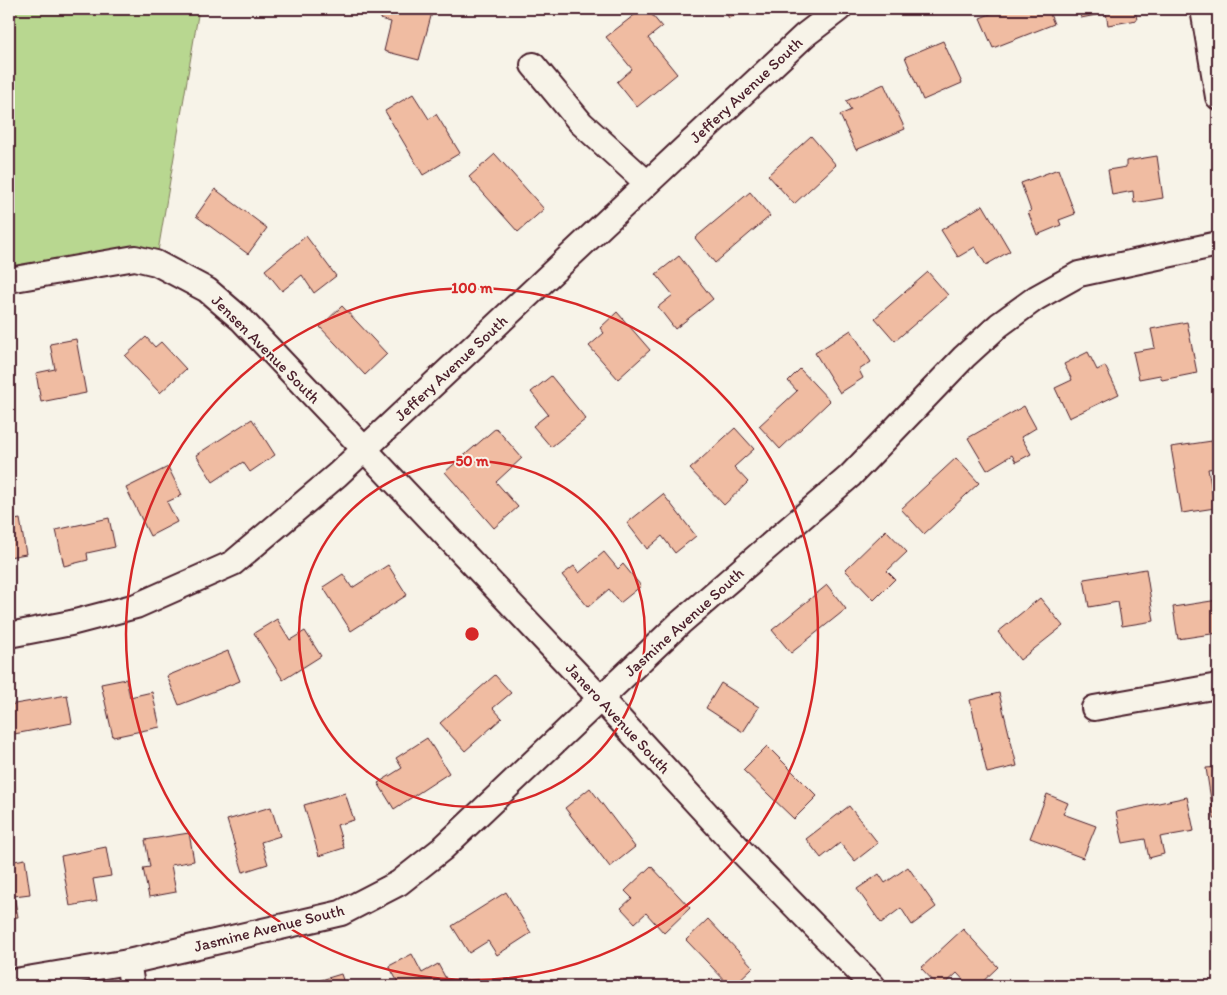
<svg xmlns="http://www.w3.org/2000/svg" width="1227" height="995" font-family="Itim,sans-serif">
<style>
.green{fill:#b8d790;stroke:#817b5e}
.building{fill:#f0bca2;stroke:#4a1f2b}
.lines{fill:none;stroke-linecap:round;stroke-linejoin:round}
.minor-casing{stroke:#4a1f2b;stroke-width:28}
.minor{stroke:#f7f3e8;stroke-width:24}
.ring{fill:none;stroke:#d62828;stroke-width:2.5}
.labels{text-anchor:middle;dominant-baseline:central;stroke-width:4;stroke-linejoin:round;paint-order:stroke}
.street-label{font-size:16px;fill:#4a1f2b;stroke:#f7f3e8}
.centre{fill:#d62828;stroke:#f7f3e8;stroke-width:2.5}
.ring-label{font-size:15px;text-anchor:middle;font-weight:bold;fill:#d62828;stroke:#f7f3e8;stroke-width:4;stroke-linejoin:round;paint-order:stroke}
</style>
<rect width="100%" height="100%" fill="#f7f3e8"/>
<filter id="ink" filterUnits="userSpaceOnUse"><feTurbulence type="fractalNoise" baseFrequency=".02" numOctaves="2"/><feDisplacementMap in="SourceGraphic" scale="10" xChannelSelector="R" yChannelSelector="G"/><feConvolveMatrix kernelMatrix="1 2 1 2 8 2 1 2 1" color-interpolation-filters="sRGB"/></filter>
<g filter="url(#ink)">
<path class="green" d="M9,9H199L156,263L9,280Z"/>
<g class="building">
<path d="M383,9H433L419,60L384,51L391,22L380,19Z"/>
<path d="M642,9H647L662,27L648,38L677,74L637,107L617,82L632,69L606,37Z"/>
<path d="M723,9H745L729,18Z"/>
<path d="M1003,9H1048L1054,24L993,48L980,18Z"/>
<path d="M1079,9H1135L1137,20L1108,25L1106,13L1081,18Z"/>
<path d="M943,41L962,83L923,100L905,57Z"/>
<path d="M884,84L905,129L856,150L840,115L851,110L846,101Z"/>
<path d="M413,94L429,119L436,114L460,153L423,175L385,111Z"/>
<path d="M811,136L836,165L794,204L768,175Z"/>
<path d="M495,154L544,209L518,232L469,177Z"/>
<path d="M1157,156L1163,198L1134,203L1133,191L1112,195L1108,170L1126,167V161Z"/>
<path d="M1058,169L1075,214L1059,220L1061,225L1037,235L1028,212L1031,211L1021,183Z"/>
<path d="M215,189L267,228L248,254L196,216Z"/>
<path d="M750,192L770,216L715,263L695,238Z"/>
<path d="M983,205L1010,251L986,265L975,247L958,257L941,230Z"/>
<path d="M306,236L336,276L314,293L302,275L282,291L265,270Z"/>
<path d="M679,256L713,299L675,329L658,307L673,295L656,274Z"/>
<path d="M928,272L948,295L895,341L875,318Z"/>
<path d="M342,306L387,354L365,375L320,327Z"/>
<path d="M617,312L650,350L618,379L589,346L604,333L600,328Z"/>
<path d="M1187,322L1197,373L1162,380L1160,375L1139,379L1133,352L1155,348L1151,329Z"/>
<path d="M851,330L871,362L859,370L863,378L840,393L815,353Z"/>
<path d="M146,337L155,347L161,342L186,369L160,393L125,356Z"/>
<path d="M76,339L86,393L41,402L36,373L55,369L50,344Z"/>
<path d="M1088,352L1097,370L1105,366L1119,394L1069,418L1055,388L1072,380L1064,364Z"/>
<path d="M800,369L830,401L780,449L759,426L797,391L788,381Z"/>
<path d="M551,376L586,419L551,447L533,426L548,414L531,392Z"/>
<path d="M1024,406L1036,428L1021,437L1031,454L1016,462L1012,455L987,470L968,438Z"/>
<path d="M252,419L275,455L250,472L243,462L213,482L196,455Z"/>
<path d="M496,428L522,458L496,482L518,507L494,528L445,472Z"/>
<path d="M735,428L754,449L734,467L748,482L724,505L690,469Z"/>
<path d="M1212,441L1216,468L1208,469L1215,508L1182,513L1171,447Z"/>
<path d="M956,458L979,483L924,534L901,509Z"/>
<path d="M168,467L182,495L167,502L177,522L150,536L126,488Z"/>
<path d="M663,494L696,536L675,553L662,536L647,549L627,523Z"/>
<path d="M109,518L115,547L87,553L88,560L64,566L56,530Z"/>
<path d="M20,519L26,554L9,557V521Z"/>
<path d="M886,530L907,552L887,571L895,579L874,600L845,570Z"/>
<path d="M604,552L618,569L623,564L641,586L620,603L609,589L588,607L562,575L574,566L579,573Z"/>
<path d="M388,565L407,595L351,631L323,587L343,574L352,588Z"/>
<path d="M1146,569L1154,621L1122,626L1118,602L1089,607L1084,579Z"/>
<path d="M827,585L846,609L791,653L772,630Z"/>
<path d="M1040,598L1063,626L1020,660L998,632Z"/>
<path d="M1218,600V633L1178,639L1173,607Z"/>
<path d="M277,619L290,640L305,631L321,656L283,680L254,633Z"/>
<path d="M228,651L240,681L179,705L167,676Z"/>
<path d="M495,675L511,693L493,708L502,718L465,751L440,723Z"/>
<path d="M126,679L130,697L152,692L160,727L113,737L101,684Z"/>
<path d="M721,683L759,707L743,732L706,708Z"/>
<path d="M999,693L1017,766L987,773L970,700Z"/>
<path d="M67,695L72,723L9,735V705Z"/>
<path d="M427,738L449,773L394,809L378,783L402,768L396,758Z"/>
<path d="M767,746L817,796L794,819L743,770Z"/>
<path d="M1218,767V819H1214L1206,768Z"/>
<path d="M590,788L635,847L610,867L565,808Z"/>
<path d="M345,793L354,820L337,825L344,848L319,856L304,805Z"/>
<path d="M1047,794L1068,803L1063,814L1096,826L1083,858L1030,838Z"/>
<path d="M1187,797L1194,831L1160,837L1164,854L1149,858L1145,839L1123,843L1116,812Z"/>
<path d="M849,806L878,843L855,861L840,843L821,858L806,839Z"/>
<path d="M271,807L280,836L261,842L268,864L243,872L227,820Z"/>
<path d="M189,833L194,861L171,865L176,892L149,897L143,868L150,867L145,840Z"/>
<path d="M106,847L111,876L93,879L97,901L70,906L61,856Z"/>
<path d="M25,859L30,894L14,896L18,917L9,918V862Z"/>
<path d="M651,866L690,908L664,933L646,913L635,923L621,908L632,898L625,891Z"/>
<path d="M908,867L936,907L912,925L901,908L881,923L857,889L879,874L885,883Z"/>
<path d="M506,892L531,933L497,955L488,941L469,953L452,926Z"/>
<path d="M708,919L753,967L733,986H730L686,940Z"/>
<path d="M963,929L998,967L978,986H969L957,973L943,986H938L921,968Z"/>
<path d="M412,954L422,973L438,964L450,986H400L389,966Z"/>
<path d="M341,974L345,986H320L318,981Z"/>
</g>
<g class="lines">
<g class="minor-casing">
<g id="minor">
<path d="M1203,9L1218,97"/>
<path d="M533,65L581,123L647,183"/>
<path d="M9,280L135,258L156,263L207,290L242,320L600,698L741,851L873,986"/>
<path d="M9,635L71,623L136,606L233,563L337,475L805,35L839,9"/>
<path d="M1094,708L1218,686"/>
<path d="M128,962L132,986"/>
<path d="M9,982L128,962L341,913L399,883L442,849L680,623L850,476L964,357L999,325L1036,298L1079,274L1218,244"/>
</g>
</g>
<use href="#minor" class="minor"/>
</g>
</g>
<g class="ring">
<circle cx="472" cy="634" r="173"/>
<circle cx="472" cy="634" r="346"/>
</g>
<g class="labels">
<g class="street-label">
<text transform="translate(746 90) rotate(-43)">Jeffery Avenue South</text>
<text transform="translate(266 349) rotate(45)">Jensen Avenue South</text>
<text transform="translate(451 368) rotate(-43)">Jeffery Avenue South</text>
<text transform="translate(684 622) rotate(-42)">Jasmine Avenue South</text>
<text transform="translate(618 718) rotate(47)">Janero Avenue South</text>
<text transform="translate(269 928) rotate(-14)">Jasmine Avenue South</text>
</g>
</g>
<circle cx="472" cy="634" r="8" class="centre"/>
<g class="ring-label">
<text x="472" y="293">100 m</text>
<text x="472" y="466">50 m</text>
</g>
<rect width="1227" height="995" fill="none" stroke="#f7f3e8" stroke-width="30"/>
<rect x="15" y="15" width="1197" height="965" fill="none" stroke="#4a1f2b" stroke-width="2" filter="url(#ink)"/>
</svg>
